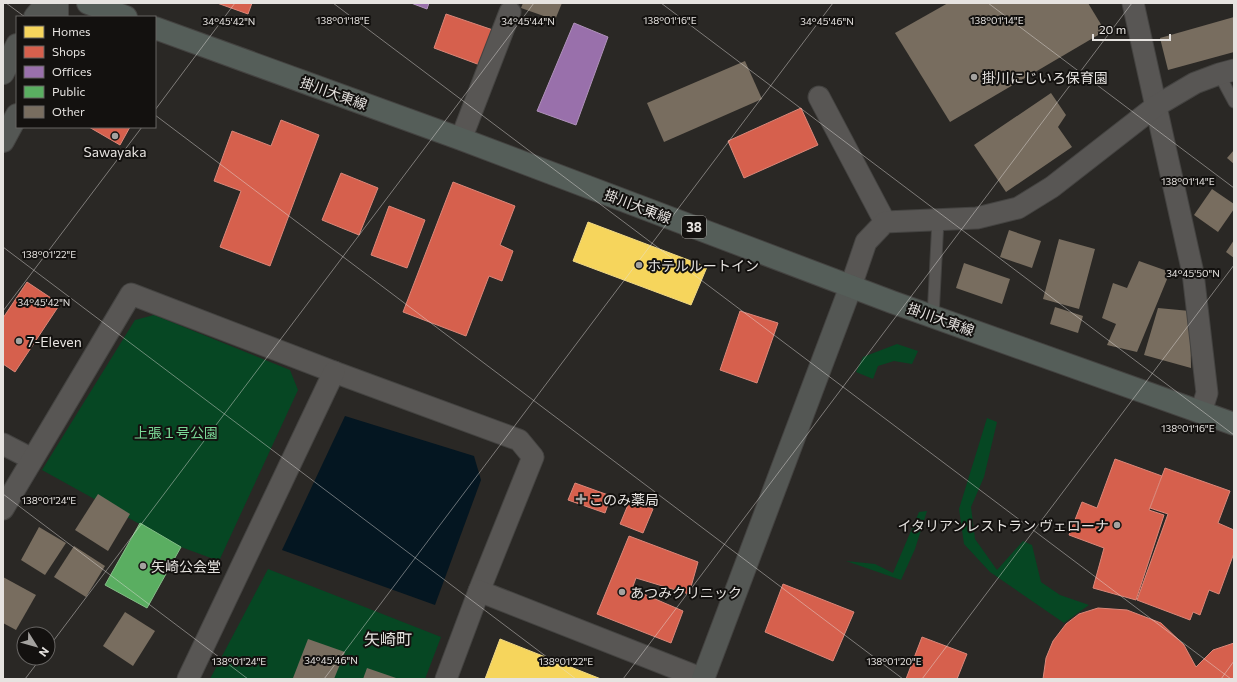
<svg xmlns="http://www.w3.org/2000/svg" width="1237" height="682" font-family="Commissioner,'Noto Sans JP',sans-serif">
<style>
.green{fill:#064723}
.water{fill:#041621}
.homes{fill:#f6d55c;stroke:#f1d984}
.shops{fill:#d6604d;stroke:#db8779}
.offices{fill:#9970ab;stroke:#b092bb}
.public{fill:#5aae61;stroke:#84be87}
.building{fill:#786d5f}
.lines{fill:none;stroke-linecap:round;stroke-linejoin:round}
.lane-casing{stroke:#444341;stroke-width:13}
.street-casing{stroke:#444341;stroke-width:23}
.secondary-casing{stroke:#444341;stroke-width:24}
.primary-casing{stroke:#444341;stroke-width:24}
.lane{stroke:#585654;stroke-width:11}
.street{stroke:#585654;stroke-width:21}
.secondary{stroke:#545754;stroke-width:22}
.primary{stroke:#555e59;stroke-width:22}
.ticks{fill:none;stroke:#e6e3e0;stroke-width:1;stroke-opacity:0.45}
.poi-dot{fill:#a4a29f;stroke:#13110f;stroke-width:1.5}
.labels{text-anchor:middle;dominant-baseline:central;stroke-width:4;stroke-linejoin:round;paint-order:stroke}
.shield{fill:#13110f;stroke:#a7a4a1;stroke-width:1}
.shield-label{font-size:13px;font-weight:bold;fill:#e6e3e0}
.poi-label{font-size:14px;fill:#e6e3e0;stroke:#13110f;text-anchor:start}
.street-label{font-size:14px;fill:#e6e3e0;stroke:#13110f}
.park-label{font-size:14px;fill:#7bd897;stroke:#13110f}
.quarter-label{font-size:16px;fill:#e6e3e0;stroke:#13110f}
.ticks-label{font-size:10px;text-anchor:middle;fill:#e6e3e0;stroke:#13110f;stroke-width:4;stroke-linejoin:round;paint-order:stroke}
</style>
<rect width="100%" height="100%" fill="#2a2825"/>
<g class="green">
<path d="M154,315L290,370L298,390L219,561L181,547L42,470L135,320Z"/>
<path d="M897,344L918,351L912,364L894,361L878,366L873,379L856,372L863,357Z"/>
<path d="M987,418L997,422L984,477L971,507L975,539L997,570L1023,541L1032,545L1041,582L1060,595L1089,605L1064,623L990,572L964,544L959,509Z"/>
<path d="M927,511L915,549L901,580L846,561L875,564L893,573L919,512Z"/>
<path d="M268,569L441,637L425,679H210Z"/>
</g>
<path class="water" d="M345,416L474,456L481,480L435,605L282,550Z"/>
<g class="homes">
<path d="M588,222L707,267L691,305L573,261Z"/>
<path d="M500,639L601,679H485Z"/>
</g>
<g class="shops">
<path d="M217,3H252L248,14Z"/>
<path d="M446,14L493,30L480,65L434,48Z"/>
<path d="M801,108L818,145L744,178L728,141Z"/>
<path d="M281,120L319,135L270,266L220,247L241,191L214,181L232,131L271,146Z"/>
<path d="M89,127H130L120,145Z"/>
<path d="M341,173L378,188L359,235L322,220Z"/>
<path d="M453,182L515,206L500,245L513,251L502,281L489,276L466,336L403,312Z"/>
<path d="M389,206L425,220L407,268L371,255Z"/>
<path d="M27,282L60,304L15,372L3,364V318Z"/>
<path d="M740,311L778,323L757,383L720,370Z"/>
<path d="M1115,459L1162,476L1149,510L1164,515L1136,600L1093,588L1104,548L1069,535L1082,502L1097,508Z"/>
<path d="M1165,468L1230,491L1218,523L1234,530V553L1219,594L1209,590L1200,615L1193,612L1190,620L1137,600L1168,514L1150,508Z"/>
<path d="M575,483L611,496L605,513L568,500Z"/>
<path d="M630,500L653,509L643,533L620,524Z"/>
<path d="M629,536L698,562L689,594L636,578L632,589L683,611L671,643L597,614Z"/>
<path d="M783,584L854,612L833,661L765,632Z"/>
<path d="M1098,608L1127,610L1161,623L1184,645L1196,667L1213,650L1234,643V679H1043L1046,658L1053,641L1066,624L1079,614Z"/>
<path d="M922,637L967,654L957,679H906Z"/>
</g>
<g class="offices">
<path d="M411,3H429L427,9Z"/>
<path d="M574,23L608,37L576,125L537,111Z"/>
</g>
<path class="public" d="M140,523L181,547L147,608L105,585Z"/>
<g class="building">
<path d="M523,3H562L555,20L521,8Z"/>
<path d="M948,3H1088L1105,31L950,122L895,33Z"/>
<path d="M1234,17V52L1168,70L1160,38Z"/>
<path d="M745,61L762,99L664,142L647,103Z"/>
<path d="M1051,93L1066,115L1058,127L1072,147L1006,192L974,145Z"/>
<path d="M1234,150V164L1227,158Z"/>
<path d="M1212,189L1234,204V209L1218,232L1194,215Z"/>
<path d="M1009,230L1041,241L1032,268L1000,257Z"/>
<path d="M1059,239L1095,249L1079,309L1043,299Z"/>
<path d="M1234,240V258L1226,252Z"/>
<path d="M1139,261L1170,272L1137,352L1107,345L1116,324L1102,318L1113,283L1127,288Z"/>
<path d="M964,263L1010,279L1002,304L956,288Z"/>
<path d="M1055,307L1083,316L1078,333L1050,324Z"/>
<path d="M1158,308L1190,311L1191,368L1144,355Z"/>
<path d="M98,494L130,514L108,551L75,530Z"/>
<path d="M39,527L66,543L45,575L21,560Z"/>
<path d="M74,546L105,566L86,597L54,577Z"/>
<path d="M3,577L36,595L16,630L3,623Z"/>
<path d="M125,612L155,631L133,666L103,646Z"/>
<path d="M308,639L345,652L334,679L293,678Z"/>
<path d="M367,668L399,679H363Z"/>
</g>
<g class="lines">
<g class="lane-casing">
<g id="lane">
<path d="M1219,74L1234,102"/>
<path d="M933,317L938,220"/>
</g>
</g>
<g class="street-casing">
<g id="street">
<path d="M1133,3L1193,273L1207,393L1201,412"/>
<path d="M819,97L885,222"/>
<path d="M461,139L510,12"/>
<path d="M851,286L866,242L885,222L977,218L1018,208L1052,187L1156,106L1195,83L1219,74L1234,70"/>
<path d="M3,444L32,459"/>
<path d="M3,509L131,294L334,372L519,440L533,457L479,591L446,679"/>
<path d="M479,591L703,679"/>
<path d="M188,679L334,372"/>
</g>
</g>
<g class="secondary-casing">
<g id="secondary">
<path d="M57,3V17"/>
<path d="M35,17L47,3"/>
<path d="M3,73L17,45"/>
<path d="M3,141L17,115"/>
<path d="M703,679L851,286"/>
</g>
</g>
<g class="primary-casing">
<g id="primary">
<path d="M88,3L126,17"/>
<path d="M155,28L461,139L892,302L1234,424"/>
</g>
</g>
<use href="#lane" class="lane"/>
<use href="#street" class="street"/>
<use href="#secondary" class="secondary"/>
<use href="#primary" class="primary"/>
</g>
<path class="ticks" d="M6,3L25,17M333,3L1231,679M661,3L1234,435M988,3L1234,188M155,110L235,3M155,115L903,679M3,247L576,679M3,311L142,127M3,494L248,679M48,648L534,3M25,679L41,658M324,679L833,3M623,679L1132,3M922,679L1234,265M1221,679L1234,661"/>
<g class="poi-dot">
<circle cx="974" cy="77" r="4"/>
<circle cx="115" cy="136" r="4"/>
<circle cx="639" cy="265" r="4"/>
<circle cx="19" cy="341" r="4"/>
<path d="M579 493h4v4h4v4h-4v4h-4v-4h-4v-4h4z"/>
<circle cx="1117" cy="525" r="4"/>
<circle cx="143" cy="566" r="4"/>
<circle cx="622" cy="592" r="4"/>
</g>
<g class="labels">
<rect class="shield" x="682" y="216" width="24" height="22" rx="3"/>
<g class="shield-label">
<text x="694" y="227">38</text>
</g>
<g class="poi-label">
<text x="982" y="77">掛川にじいろ保育園</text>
<text x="115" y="151" text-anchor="middle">Sawayaka</text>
<text x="647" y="265">ホテルルートイン</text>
<text x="27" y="341">7-Eleven</text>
<text x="589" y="499">このみ薬局</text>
<text x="1109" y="525" text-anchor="end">イタリアンレストラン ヴェローナ</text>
<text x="151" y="566">矢崎公会堂</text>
<text x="630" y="592">あつみクリニック</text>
</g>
<g class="street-label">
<text transform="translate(334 93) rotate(20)">掛川大東線</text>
<text transform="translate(638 206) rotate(21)">掛川大東線</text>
<text transform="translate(941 319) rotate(20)">掛川大東線</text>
</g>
<g class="park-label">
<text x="176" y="432">上張１号公園</text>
</g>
<g class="quarter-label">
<text x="388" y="638">矢崎町</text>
</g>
</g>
<g class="ticks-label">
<text x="343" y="24">138°01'18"E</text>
<text x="670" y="24">138°01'16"E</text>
<text x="997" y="24">138°01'14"E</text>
<text x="229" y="25">34°45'42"N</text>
<text x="528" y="25">34°45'44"N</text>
<text x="827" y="25">34°45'46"N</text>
<text x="1188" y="185">138°01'14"E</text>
<text x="49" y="258">138°01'22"E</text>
<text x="1193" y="277">34°45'50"N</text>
<text x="44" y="306">34°45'42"N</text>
<text x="1188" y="432">138°01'16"E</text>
<text x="49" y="504">138°01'24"E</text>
<text x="331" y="664">34°45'46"N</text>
<text x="239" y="665">138°01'24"E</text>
<text x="566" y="665">138°01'22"E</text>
<text x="894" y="665">138°01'20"E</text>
</g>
<rect width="1237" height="682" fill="none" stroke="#e6e3e0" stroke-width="8"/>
<rect x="16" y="16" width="140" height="112" fill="#13110f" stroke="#676563"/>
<rect x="24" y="26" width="20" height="12" fill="#f6d55c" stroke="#676563"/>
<text x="52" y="36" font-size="12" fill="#e6e3e0">Homes</text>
<rect x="24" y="46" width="20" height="12" fill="#d6604d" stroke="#676563"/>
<text x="52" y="56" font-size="12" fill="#e6e3e0">Shops</text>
<rect x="24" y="66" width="20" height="12" fill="#9970ab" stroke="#676563"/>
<text x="52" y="76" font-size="12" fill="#e6e3e0">Offices</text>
<rect x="24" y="86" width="20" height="12" fill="#5aae61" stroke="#676563"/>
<text x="52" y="96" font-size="12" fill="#e6e3e0">Public</text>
<rect x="24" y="106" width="20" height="12" fill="#786d5f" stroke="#676563"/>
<text x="52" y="116" font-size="12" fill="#e6e3e0">Other</text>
<g transform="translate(36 646) rotate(127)"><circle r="19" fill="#13110f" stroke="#676563"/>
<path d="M0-3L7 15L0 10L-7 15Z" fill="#a4a29f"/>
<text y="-6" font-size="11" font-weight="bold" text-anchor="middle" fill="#e6e3e0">N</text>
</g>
<path d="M1093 34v6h77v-6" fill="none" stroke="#e6e3e0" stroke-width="2"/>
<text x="1099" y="34" font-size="12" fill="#e6e3e0" stroke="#13110f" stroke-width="3" paint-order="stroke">20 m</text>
</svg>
